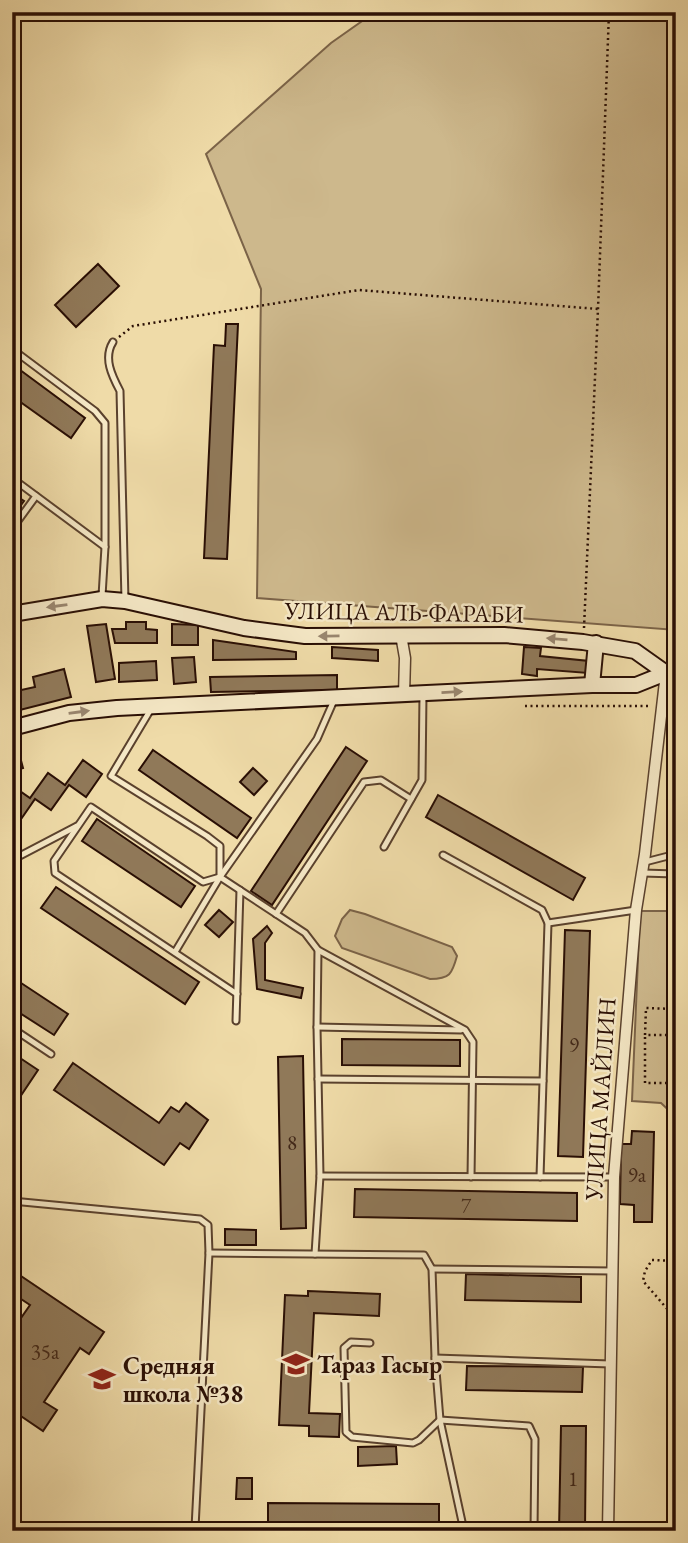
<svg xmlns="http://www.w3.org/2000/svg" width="688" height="1543" font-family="'EB Garamond',serif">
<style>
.green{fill:#cdb88c;stroke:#7b6348;stroke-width:2}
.building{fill:#907959;stroke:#290e04;stroke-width:2}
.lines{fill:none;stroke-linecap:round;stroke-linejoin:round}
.lane-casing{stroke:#5a412d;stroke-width:9}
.street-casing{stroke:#5a412d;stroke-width:13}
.secondary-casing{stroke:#290e04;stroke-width:18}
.path{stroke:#290e04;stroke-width:2.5;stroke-dasharray:2 3.5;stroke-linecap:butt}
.lane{stroke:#f5e8c6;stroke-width:5}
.street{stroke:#f5e8c6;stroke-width:10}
.secondary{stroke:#f5e8c6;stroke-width:14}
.oneway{fill:#99866f}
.labels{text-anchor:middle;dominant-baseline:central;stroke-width:5;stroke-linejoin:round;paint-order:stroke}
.number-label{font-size:21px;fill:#432919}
.street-label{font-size:24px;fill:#290e04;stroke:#f5e8c6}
.poi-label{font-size:24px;font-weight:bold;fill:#290e04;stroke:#f5e8c6;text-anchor:start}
</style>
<rect width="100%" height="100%" fill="#efdba8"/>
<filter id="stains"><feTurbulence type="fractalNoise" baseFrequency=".00286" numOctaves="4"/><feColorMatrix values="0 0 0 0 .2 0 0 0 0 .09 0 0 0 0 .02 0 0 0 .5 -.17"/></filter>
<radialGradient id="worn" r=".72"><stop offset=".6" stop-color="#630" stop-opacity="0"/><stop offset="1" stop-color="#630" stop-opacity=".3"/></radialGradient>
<g class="green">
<path d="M375,12H676V630L257,598L261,289L206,154L331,43Z"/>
<path d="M350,910L365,914L452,947L457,956C452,974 450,979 430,979L342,948L335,936L342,919Z"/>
<path d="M640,911H676V1117L661,1103L632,1101Z"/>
</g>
<g class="building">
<path d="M98,264L119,286L76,327L55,305Z"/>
<path d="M226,324H238L227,559L204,558L214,345L225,346Z"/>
<path d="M12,364L85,418L71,438L12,396Z"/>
<path d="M12,493L24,501L12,517Z"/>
<path d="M126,622H146V629L157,630V643H115L112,629H126Z"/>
<path d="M106,624L115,679L96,682L87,626Z"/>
<path d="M172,624L198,625V645H172Z"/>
<path d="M213,640L296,652V659L213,660Z"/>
<path d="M332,647L378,650V661L332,658Z"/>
<path d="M524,647L541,648L540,656L589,661L588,673L537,669V676L522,674Z"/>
<path d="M194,657L196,682L174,684L172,658Z"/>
<path d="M156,661L157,680L119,682V663Z"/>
<path d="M64,669L71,697L12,712V692L35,687L33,677Z"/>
<path d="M337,675V690L211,692L210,677Z"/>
<path d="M346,747L367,761L272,905L251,891Z"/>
<path d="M153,750L251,818L237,838L139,770Z"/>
<path d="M19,753L23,768L12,771V755Z"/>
<path d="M83,760L102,774L86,797L69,785L51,810L35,799L17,825L12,822V790L14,787L30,798L48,773L65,785Z"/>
<path d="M253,768L267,781L254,795L240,782Z"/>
<path d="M438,795L585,878L573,900L426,817Z"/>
<path d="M97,819L195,886L181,907L82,841Z"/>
<path d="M56,887L199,982L185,1004L41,908Z"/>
<path d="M219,910L233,922L219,937L205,925Z"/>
<path d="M267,926L272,933L265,943V980L303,988L301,998L257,989L253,939Z"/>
<path d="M565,930L590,931L583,1157L558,1156Z"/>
<path d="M12,977L68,1014L54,1035L12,1008Z"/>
<path d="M342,1039L460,1040V1066L342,1065Z"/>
<path d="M17,1056L38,1070L12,1109V1063Z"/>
<path d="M303,1056L306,1228L281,1229L278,1057Z"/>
<path d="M73,1063L159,1123L171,1107L179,1112L186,1103L208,1120L189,1149L180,1143L164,1165L54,1090Z"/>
<path d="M632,1131L654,1132L652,1222H634V1205L620,1204L621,1144H631Z"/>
<path d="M355,1189L577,1193V1221L354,1217Z"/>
<path d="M225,1229L256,1230V1245H225Z"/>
<path d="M12,1270L104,1332L89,1354L80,1348L44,1402L57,1410L43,1431L12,1410V1331L30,1305L12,1293Z"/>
<path d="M466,1274L581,1277V1302L465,1300Z"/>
<path d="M308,1291L380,1294L379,1316L314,1313L309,1413L340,1414L339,1437L309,1436V1426L279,1425L285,1295L308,1296Z"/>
<path d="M467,1366L583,1367L582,1392L466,1390Z"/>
<path d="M561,1426H586L585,1531H559Z"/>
<path d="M396,1446L397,1464L358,1466V1447Z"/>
<path d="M237,1478H252V1499H236Z"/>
<path d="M268,1503L439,1504V1529H268Z"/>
</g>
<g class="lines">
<g class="lane-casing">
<g id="lane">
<path d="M113,342C103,358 112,376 120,391L125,601"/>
<path d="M12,349L95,411L105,423V547L102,596"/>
<path d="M12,478L105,547"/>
<path d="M12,529L36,496"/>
<path d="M151,709L111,776L207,836L220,846V877L305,933L318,950L317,1027L320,1176L315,1254"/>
<path d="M384,847L422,780L423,694"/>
<path d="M443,855L542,910L548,923L540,1177"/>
<path d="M12,860L77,826"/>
<path d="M645,862L676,854"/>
<path d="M643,873L675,874"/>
<path d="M220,877L203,882L91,807L54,861L55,873L237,994"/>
<path d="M276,914L364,782L381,780L411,799"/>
<path d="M548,923L636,910"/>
<path d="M318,950L465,1030L473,1042L471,1177"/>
<path d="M175,952L220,877L317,739L335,698"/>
<path d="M236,1021L240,890"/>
<path d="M317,1027L461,1030"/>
<path d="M12,1028L51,1054"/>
<path d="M12,1041L18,1032"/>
<path d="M318,1079L543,1081"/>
<path d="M320,1176L614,1177"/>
<path d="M12,1201L200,1219L208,1225L209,1253L195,1528L197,1531"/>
<path d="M209,1253L424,1255L432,1269L435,1358L440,1420L464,1531"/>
<path d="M432,1269L612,1271"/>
<path d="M370,1343L351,1342L344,1348L346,1432L352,1437L413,1443L419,1440L440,1420L529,1426L535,1439L534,1531"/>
<path d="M435,1358L610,1364"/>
<path d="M195,1528L237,1531"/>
</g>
</g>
<g class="street-casing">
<g id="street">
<path d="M401,635L405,658L404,695"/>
<path d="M608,1531L614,1177L636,910L645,854L666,673"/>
</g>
</g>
<g class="secondary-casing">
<g id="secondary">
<path d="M12,614L102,599L125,601L244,628L305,636L504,635L583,642L635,651L666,673"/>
<path d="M592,685L596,643"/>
<path d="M12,728L69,713L117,708L592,685H636L666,673L676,672"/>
</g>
</g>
<g class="path">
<path d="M119,337L133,326L359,290L598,309"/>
<path d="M584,628L598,309L609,12"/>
<path d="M525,706H651"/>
<path d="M676,1009L646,1008L645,1035H676"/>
<path d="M645,1037V1083H676"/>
<path d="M676,1261L652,1260L645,1271L643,1281L676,1319"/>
</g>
<use href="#lane" class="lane"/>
<use href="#street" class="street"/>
<use href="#secondary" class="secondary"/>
</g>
<defs><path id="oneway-solid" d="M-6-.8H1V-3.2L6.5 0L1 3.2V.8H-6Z" transform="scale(1.75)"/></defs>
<g class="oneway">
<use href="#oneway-solid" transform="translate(57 606) rotate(172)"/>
<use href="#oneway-solid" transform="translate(329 636) rotate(179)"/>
<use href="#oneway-solid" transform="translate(557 639) rotate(-175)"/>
<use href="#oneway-solid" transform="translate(452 692) rotate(-3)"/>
<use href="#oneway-solid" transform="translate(79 712) rotate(-8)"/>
</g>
<defs>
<g id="school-bare" transform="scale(2.1)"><path d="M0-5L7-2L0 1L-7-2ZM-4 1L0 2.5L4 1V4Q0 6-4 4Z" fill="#8f2418" stroke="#f5e8c6" stroke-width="2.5" paint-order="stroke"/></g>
</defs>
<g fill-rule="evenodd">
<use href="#school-bare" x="296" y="1364"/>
<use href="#school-bare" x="102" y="1379"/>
</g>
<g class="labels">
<g class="number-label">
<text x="574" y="1044">9</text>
<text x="292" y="1142">8</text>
<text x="637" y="1174">9а</text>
<text x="466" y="1205">7</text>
<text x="45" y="1351">35а</text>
<text x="573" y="1478">1</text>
</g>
<g class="street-label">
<text transform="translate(404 612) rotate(1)">УЛИЦА АЛЬ-ФАРАБИ</text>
<text transform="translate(600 1099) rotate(-86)">УЛИЦА МАЙЛИН</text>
</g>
<g class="poi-label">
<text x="317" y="1364">Тараз Гасыр</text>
<text x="123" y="1365">Средняя<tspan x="123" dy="28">школа №38</tspan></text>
</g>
</g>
<rect width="688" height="1543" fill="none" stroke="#efdba8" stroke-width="42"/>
<rect x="14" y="14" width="660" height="1515" fill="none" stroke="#290e04" stroke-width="3.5"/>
<rect x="21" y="21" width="646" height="1501" fill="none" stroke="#290e04" stroke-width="2"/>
<rect width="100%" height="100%" filter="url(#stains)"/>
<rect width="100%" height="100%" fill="url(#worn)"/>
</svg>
